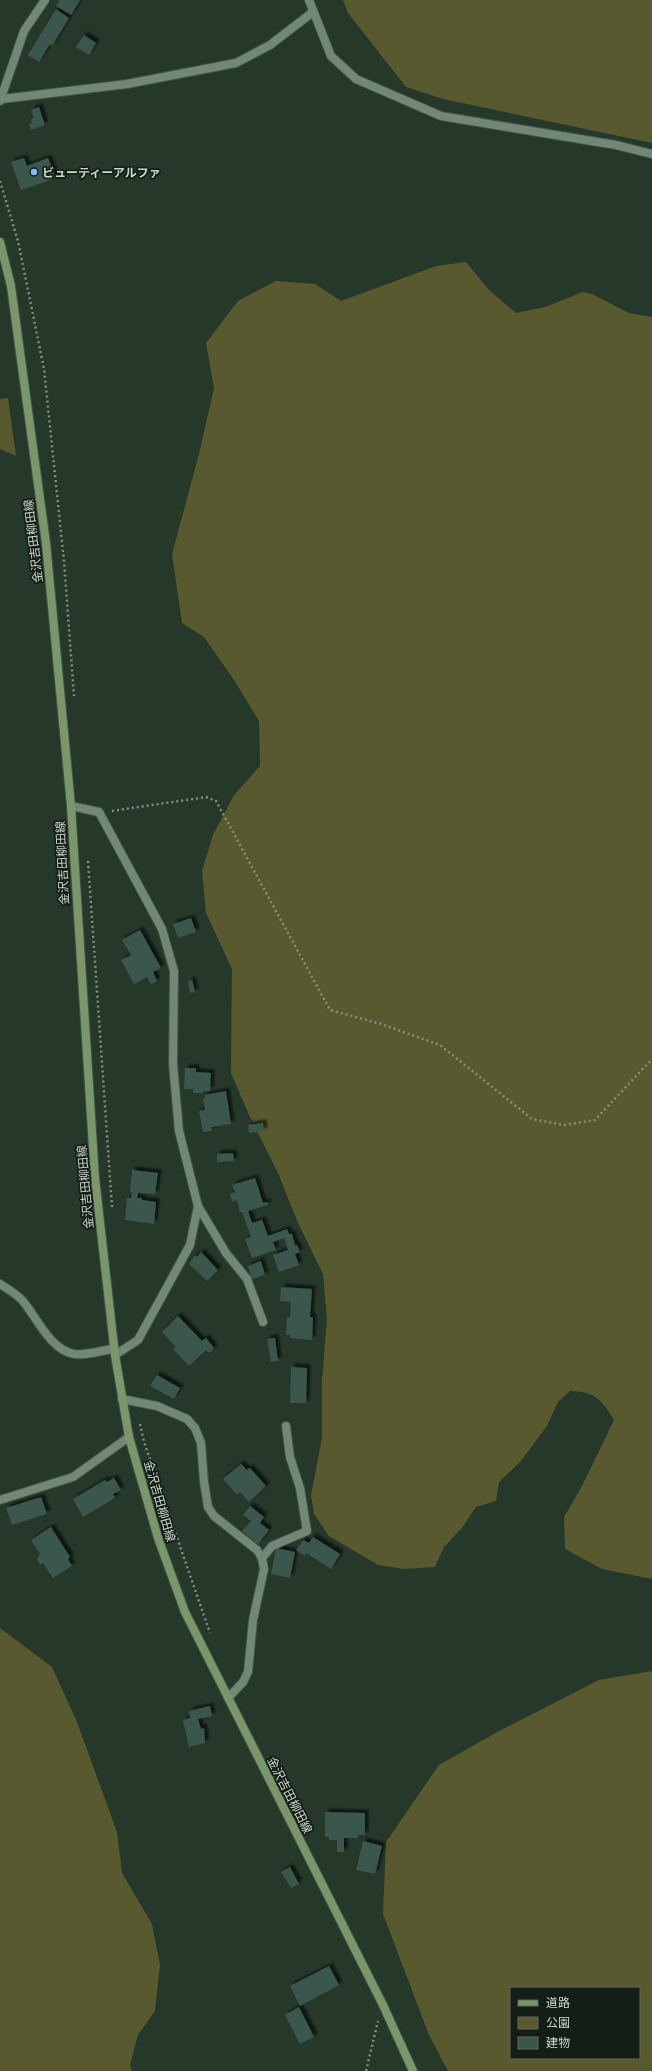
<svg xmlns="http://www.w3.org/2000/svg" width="652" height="2071" font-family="'IBM Plex Sans','Noto Sans JP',sans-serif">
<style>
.green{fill:#58592e;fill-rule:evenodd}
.building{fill:#3b564d;filter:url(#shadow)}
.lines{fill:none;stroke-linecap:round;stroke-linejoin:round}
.service-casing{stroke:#435447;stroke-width:10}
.minor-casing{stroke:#435447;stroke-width:10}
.secondary-casing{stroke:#435447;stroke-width:10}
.path{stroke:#808f83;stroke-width:2.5;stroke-dasharray:2 3;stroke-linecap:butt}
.service{stroke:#728776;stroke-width:8}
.minor{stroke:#728776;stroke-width:8}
.secondary{stroke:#7a976c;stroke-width:8}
.poi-dot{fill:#86bbfb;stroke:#151d17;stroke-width:1.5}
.labels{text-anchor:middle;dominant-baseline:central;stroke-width:3.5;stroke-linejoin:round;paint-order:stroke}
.poi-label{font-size:12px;font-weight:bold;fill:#ccd8ce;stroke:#151d17;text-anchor:start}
.street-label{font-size:12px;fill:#ccd8ce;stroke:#151d17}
</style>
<defs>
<filter id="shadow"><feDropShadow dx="3.5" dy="-3.5" stdDeviation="1" flood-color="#0009"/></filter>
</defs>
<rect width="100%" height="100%" fill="#26382a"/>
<g class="green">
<path d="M343,0H652V143L443,99L406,87L348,13Z"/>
<path d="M466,262L489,290L516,313L545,307L583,292L592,294L629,313L652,317V1579L602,1569L565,1549L564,1517L582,1486L614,1420C601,1399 596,1392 570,1391L558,1402L547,1426L521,1461L499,1482L496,1501L476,1507L462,1528L444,1547L435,1567L404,1569L378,1565L329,1536L314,1514L311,1495L322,1438V1380L327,1319L323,1274L298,1223L278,1173L249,1115L231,1073L232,969L206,913L202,871L213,835L234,795L260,766L259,721L234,680L204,637L182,623L172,554L199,454L214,388L206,343L238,301L276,281L315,284L341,301L436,266Z"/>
<path d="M8,398L16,456L0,449V399Z"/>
<path d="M0,1628L52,1667L77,1722L117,1832L122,1873L152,1924L160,1965L155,2011L138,2035L130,2065L132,2071H0Z"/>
<path d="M652,1671V2071H448L429,2035L383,1914L386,1842L439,1765L499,1731L599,1680ZM511,1988H639V2058H511Z"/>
</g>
<g class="building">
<path d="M60,0H80L71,15L56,6Z"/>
<path d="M56,9L69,18L52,46L50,44L39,62L28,55Z"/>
<path d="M84,35L96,43L89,55L76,47Z"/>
<path d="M39,107L45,125L31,130L29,124L32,123L31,119L34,118L31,110Z"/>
<path d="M24,158L27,166L48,158L56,178L21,190L11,162Z"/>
<path d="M191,918L196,932L178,938L173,924Z"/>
<path d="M140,930L161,968L153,972L157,981L151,984L147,977L134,984L121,960L131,955L122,940Z"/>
<path d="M192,980L195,992L190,993L188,981Z"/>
<path d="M185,1068H196V1072L211,1073L210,1091H203V1093H193V1089H184Z"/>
<path d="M226,1091L231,1124L211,1127L212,1131L203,1132L199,1111L205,1110L203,1098H205V1095Z"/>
<path d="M263,1123L264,1131L249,1133L248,1125Z"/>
<path d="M233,1153L234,1161L217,1162V1154Z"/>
<path d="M132,1170L158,1173L155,1194L138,1193L137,1198H142V1200L156,1202L154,1224L125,1220L127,1198H131L132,1192H130Z"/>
<path d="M255,1178L263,1203L267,1202L268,1205L248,1211L252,1223L262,1220L268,1236L287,1229L289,1234H292L295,1245H297L300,1252L295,1254L299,1265L279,1272L273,1255L288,1250L284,1238L273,1242L276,1250L252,1258L245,1239L251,1237L242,1212H240L237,1200L232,1202L230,1194L235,1192L232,1185Z"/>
<path d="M201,1252L218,1270L207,1281L189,1264L195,1255L197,1257Z"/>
<path d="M261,1261L265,1275L252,1279L248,1266Z"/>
<path d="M281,1287L312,1289L310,1317H313L312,1340L290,1338V1335H286L287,1317H290L291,1302L280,1301Z"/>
<path d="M178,1316L202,1341L206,1338L214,1348L209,1353L206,1350L189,1366L173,1349L176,1347L162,1332Z"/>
<path d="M275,1338L278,1361L271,1362L267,1339Z"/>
<path d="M291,1367L307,1368L306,1403H290Z"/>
<path d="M157,1375L180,1388L174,1399L150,1386Z"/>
<path d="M241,1464L247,1470L250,1468L266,1486L249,1502L240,1492L237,1495L223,1479Z"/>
<path d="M114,1478L121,1490L113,1494L115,1498L83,1517L73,1499L105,1480L107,1482Z"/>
<path d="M41,1497L47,1514L12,1525L6,1508Z"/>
<path d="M250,1506L264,1517L260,1523L269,1530L258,1544L242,1531L251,1521L243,1515Z"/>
<path d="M51,1527L70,1557L68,1559L72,1566L53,1578L43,1563L40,1565L37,1559L40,1554L31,1540Z"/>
<path d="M313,1537L340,1554L331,1569L306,1553L305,1556L296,1550L303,1540L309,1543Z"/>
<path d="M276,1548L295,1552L290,1578L271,1574Z"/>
<path d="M210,1706L212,1716L198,1719L201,1729L204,1728L205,1743L189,1747L183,1720L190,1718L189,1711Z"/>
<path d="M325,1812L365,1813V1835H358V1838H344V1852H337V1840H329V1837H325Z"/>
<path d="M363,1841L382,1846L375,1874L356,1870Z"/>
<path d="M290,1867L299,1884L291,1888L281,1872Z"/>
<path d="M329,1966L339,1985L300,2006L290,1986Z"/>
<path d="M299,2007L314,2037L300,2044L285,2015Z"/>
</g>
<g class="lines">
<g class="service-casing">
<g id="service">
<path d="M198,1206L226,1253L247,1279L263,1322"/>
<path d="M262,1558L272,1546L307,1531L300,1488L290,1457L286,1426"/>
</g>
</g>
<g class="minor-casing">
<g id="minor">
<path d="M309,0L331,56L356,79L441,116L616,145L652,154"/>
<path d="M2,99L127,84L236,63L270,45L313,12"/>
<path d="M0,101L24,31L45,0"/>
<path d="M71,806L99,812L162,929L174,971L173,1064L179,1131L198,1206L190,1245L138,1340L115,1355"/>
<path d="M0,1284C8,1289 15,1293 22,1300C37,1317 49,1349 74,1354C86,1356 102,1350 114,1349"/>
<path d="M122,1399L157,1406L187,1419L195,1428L201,1443L204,1482L208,1507L214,1516L257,1550L262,1558L264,1569L253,1620L248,1672L243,1682L228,1698"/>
<path d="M0,1500L73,1477L129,1437"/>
</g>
</g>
<g class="secondary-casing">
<path id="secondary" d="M0,242L11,286L46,543L71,806L95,1178L115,1355L129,1437L158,1538L185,1612L383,2005L413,2071"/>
</g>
<g class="path">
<path d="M0,181L18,241L44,369L64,561L74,696"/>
<path d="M112,811L206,797L216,801L330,1010L381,1024L440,1045L532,1119L564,1125L595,1120L652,1059"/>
<path d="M88,861L112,1207"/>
<path d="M140,1424L144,1442L210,1633"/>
<path d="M366,2071L378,2021"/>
</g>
<use href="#service" class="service"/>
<use href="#minor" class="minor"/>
<use href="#secondary" class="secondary"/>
</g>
<circle class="poi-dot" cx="34" cy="172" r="4"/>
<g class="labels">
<g class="poi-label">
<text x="42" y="172">ビューティーアルファ</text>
</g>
<g class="street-label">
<text transform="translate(33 541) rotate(-97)">金沢吉田柳田線</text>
<text transform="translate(62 863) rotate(-93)">金沢吉田柳田線</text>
<text transform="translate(85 1187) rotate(-95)">金沢吉田柳田線</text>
<text transform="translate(160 1501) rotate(74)">金沢吉田柳田線</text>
<text transform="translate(290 1795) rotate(63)">金沢吉田柳田線</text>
</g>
</g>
<rect x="510" y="1987" width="130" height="72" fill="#151d17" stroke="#5e6860"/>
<rect x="518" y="2000" width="20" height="6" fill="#7a976c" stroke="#5e6860"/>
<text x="546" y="2007" font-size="12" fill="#ccd8ce">道路</text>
<rect x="518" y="2017" width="20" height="12" fill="#58592e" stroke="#5e6860"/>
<text x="546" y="2027" font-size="12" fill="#ccd8ce">公園</text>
<rect x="518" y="2037" width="20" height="12" fill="#3b564d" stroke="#5e6860"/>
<text x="546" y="2047" font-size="12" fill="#ccd8ce">建物</text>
</svg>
